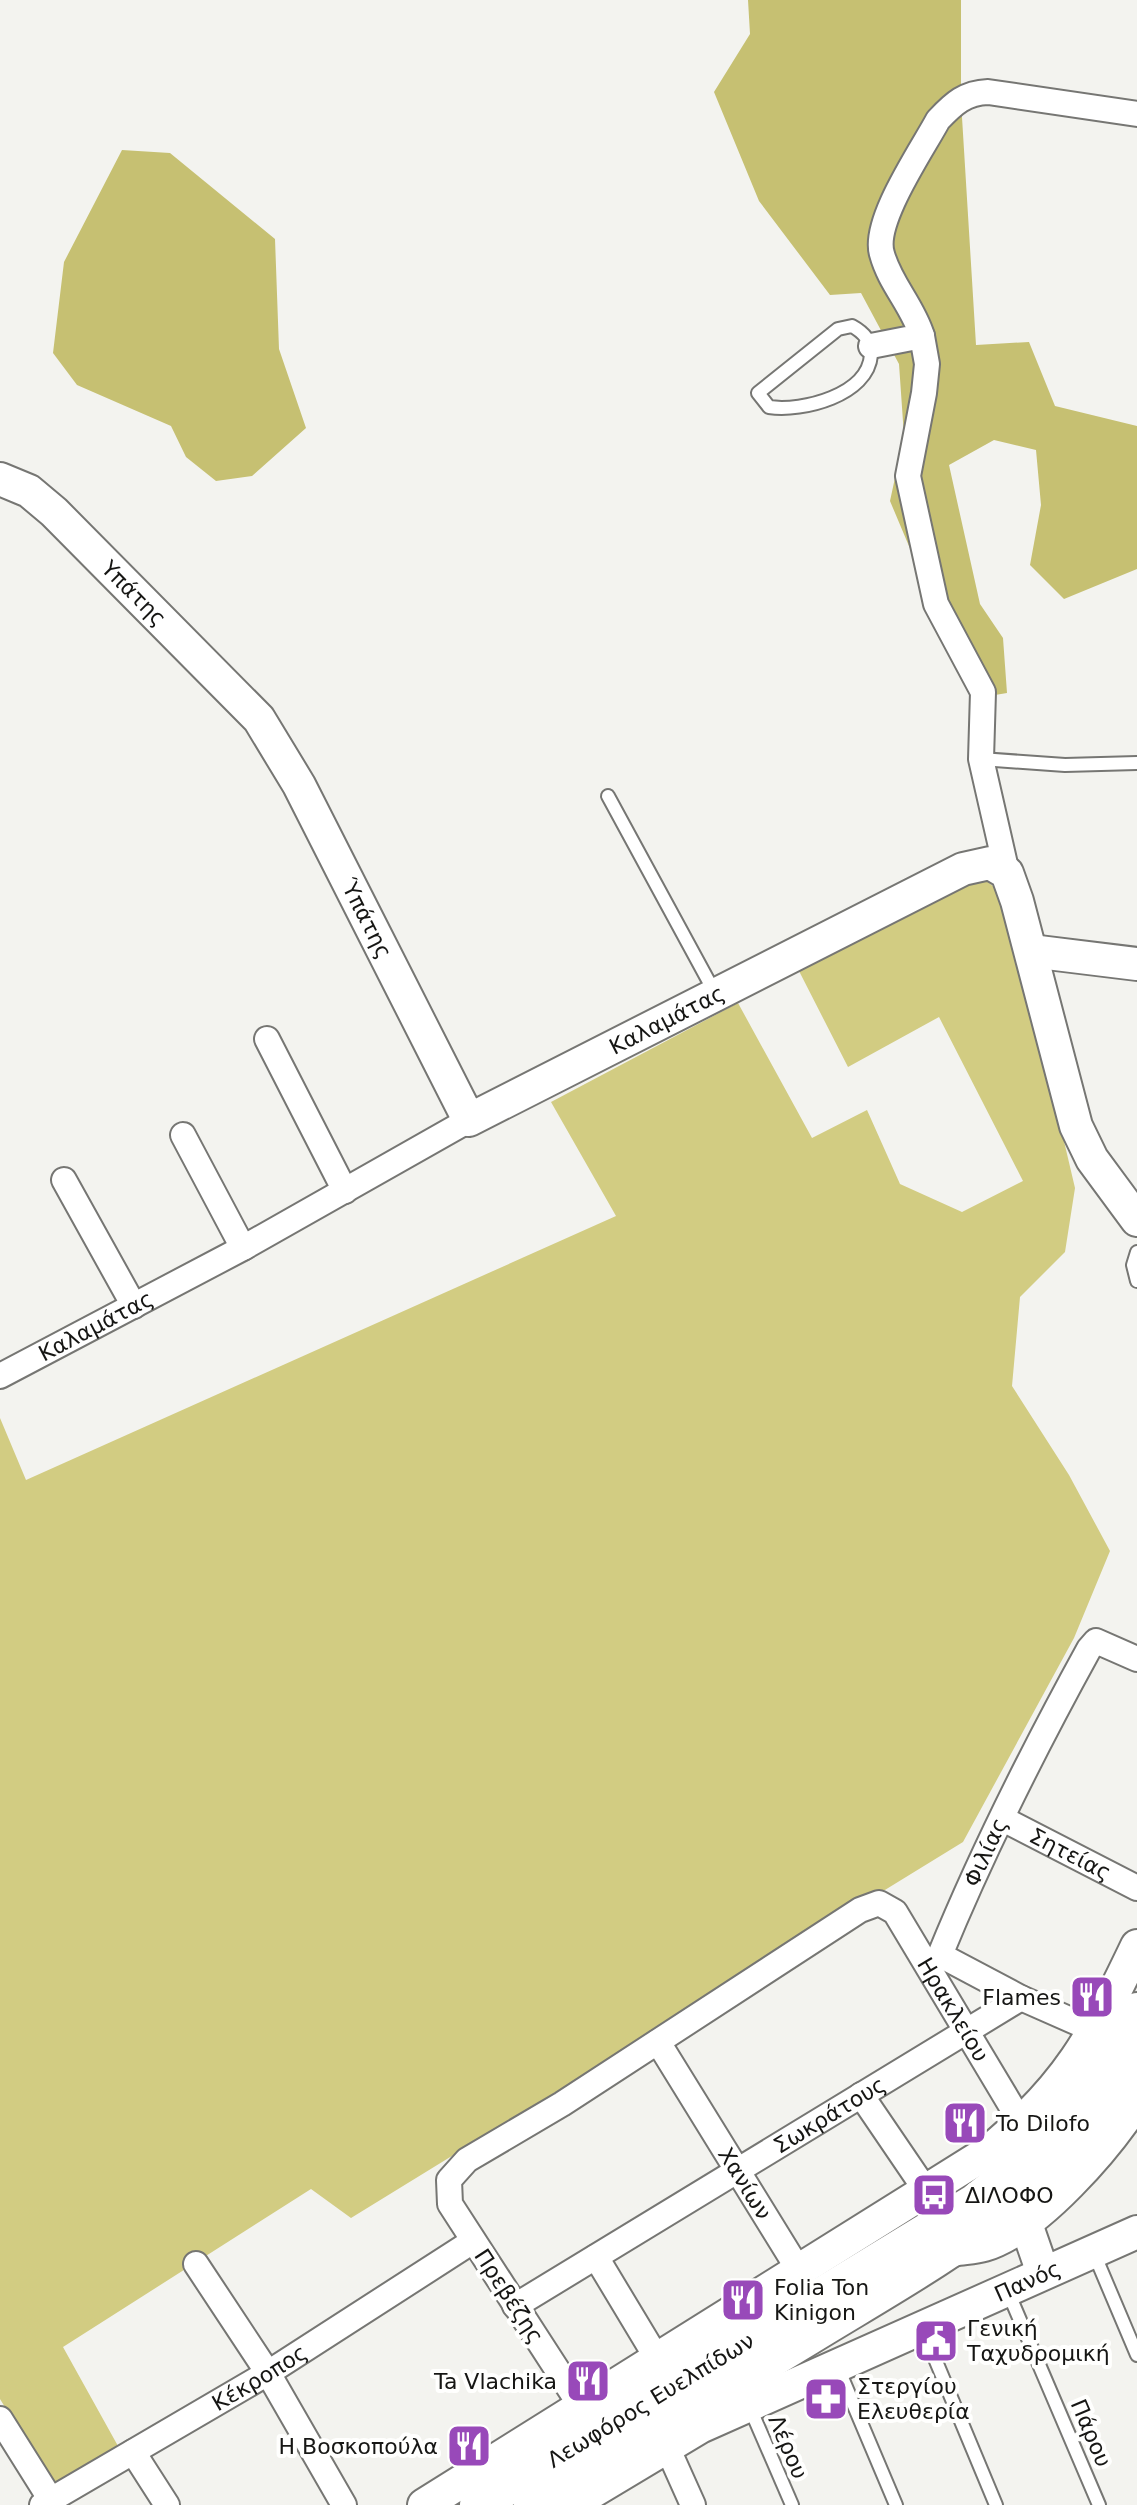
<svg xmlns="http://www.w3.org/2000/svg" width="1137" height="2505" font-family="'DejaVu Sans',sans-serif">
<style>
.green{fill:#d2cc82}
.forest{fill:#c6c072}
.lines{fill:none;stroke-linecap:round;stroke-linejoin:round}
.lane-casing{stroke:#767673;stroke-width:16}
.street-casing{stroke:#767673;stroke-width:28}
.secondary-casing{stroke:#767673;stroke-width:36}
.primary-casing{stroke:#767673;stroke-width:40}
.lane{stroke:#fff;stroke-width:12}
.street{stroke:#fff;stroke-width:24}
.secondary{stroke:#fff;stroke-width:32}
.primary{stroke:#fff;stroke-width:36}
.labels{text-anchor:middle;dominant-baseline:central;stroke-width:8;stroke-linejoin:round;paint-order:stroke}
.street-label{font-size:22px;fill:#161614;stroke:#fffffe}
.poi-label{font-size:22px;fill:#161614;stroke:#fffffe;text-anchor:start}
</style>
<rect width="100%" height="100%" fill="#f3f3ef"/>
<path class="green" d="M973,880L988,882L1001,893L1017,941L1075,1188L1065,1252L1020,1297L1012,1386L1069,1475L1110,1551L1074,1638L963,1842L351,2218L311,2189L63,2347L118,2446L53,2485L0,2399V1418L26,1480L616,1216L551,1102L738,1003L812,1138L867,1110L900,1184L962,1212L1023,1181L939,1017L848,1067L799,971Z"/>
<g class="forest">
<path d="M748,0H961V101L976,345L1029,342L1055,406L1137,426V569L1064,599L1030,565L1041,505L1036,450L994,440L949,465L980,604L1003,638L1007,693L989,696L962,672L890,501L904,436L899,364L861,293L830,295L759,201L714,92L750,34Z"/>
<path d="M122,150L170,153L275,239L279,349L306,428L252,476L216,481L186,457L171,426L77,385L53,353L64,262Z"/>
</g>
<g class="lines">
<g class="lane-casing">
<g id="lane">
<path d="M852,326C863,332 872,341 871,355C868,395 803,412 769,407L758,393L838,329Z"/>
<path d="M981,759L1065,765L1137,763"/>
<path d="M608,796L715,993"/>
<path d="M1137,1252L1133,1265L1137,1281"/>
<path d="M1093,2251L1137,2355"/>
<path d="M1008,2292L1099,2505"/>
<path d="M923,2330L996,2505"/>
<path d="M838,2368L896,2505"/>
<path d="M750,2408L792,2505"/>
</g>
</g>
<g class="street-casing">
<g id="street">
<path d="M922,336L927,364L924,393L908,476L936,604L983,692L981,759L1007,873"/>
<path d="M871,346L922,336C913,306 890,284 882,254C872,222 922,150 938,120C954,103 965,93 988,92L1137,114"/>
<path d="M267,1039L345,1191"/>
<path d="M183,1135L243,1248"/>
<path d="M64,1180L134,1306"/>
<path id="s1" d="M0,1376L243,1248L469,1120"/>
<path id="s2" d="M1003,1819L1137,1888"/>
<path id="s3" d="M1096,2031L1021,1998L940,1955C983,1850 1034,1749 1089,1649L1096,1641L1137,1659"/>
<path id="s4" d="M658,2042L800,2272"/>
<path d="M861,2095L927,2192"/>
<path d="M596,2257L658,2360"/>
<path d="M196,2264L268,2373L344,2505"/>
<path id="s5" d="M515,2306L1021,1998"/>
<path id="s6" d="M582,2408L450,2204L449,2180L467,2160L562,2104L860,1910L879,1903L895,1912L1022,2124"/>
<path d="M0,2419L54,2505"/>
<path d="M667,2447L693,2505"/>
<path d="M133,2452L167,2505"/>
<path id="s7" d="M42,2505L268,2373L473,2241"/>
</g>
</g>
<g class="secondary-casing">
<g id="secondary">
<path id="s8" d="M0,479L29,491L54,512L259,719L299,785L469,1120L963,869L990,863L1007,873L1017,901L1076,1126L1092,1159L1137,1220"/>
<path d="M1031,951L1137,964"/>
<path d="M1025,2221L1043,2273"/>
<path d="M953,2250C963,2248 974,2248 984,2245C1037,2229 1108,2146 1137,2100"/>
<path d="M424,2505L988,2152C1068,2086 1093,2038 1137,1946"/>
<path id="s9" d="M570,2505L700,2427L1137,2232"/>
</g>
</g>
<g class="primary-casing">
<g id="primary">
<path id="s10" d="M478,2505L975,2202C1044,2149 1098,2088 1137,2011"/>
<path d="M532,2505C624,2449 716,2393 808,2337C935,2259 1064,2194 1137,2058"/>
</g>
</g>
<use href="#lane" class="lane"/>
<use href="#street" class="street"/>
<use href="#secondary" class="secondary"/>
<use href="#primary" class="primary"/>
</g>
<defs>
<g id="restaurant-square" transform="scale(2.3)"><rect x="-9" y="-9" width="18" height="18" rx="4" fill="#9849b9" stroke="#fffffe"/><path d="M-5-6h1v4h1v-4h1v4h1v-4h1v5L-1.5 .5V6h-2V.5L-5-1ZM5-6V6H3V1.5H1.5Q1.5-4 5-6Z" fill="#fff"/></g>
<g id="bus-square" transform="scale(2.3)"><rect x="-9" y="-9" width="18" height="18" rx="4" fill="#9849b9" stroke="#fffffe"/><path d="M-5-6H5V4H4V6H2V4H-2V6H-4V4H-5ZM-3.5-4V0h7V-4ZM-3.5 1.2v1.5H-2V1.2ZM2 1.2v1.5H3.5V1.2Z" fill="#fff"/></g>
<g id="civic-square" transform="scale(2.3)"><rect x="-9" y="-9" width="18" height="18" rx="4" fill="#9849b9" stroke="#fffffe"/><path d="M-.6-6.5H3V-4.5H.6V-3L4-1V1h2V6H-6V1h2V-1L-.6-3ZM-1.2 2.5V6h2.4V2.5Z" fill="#fff"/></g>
<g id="pharmacy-square" transform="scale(2.3)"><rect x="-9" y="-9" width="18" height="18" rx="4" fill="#9849b9" stroke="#fffffe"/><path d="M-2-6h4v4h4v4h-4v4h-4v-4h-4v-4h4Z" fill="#fff"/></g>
</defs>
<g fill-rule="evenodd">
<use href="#restaurant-square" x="1092" y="1997"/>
<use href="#restaurant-square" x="965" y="2123"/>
<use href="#bus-square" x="934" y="2195"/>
<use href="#restaurant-square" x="743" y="2300"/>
<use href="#civic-square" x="936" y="2341"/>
<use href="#restaurant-square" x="588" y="2381"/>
<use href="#pharmacy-square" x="826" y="2399"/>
<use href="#restaurant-square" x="469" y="2446"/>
</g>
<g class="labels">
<g class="street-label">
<text stroke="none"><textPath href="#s8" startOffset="178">Υπάτης</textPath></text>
<text stroke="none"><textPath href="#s8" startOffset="582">Ύπάτης</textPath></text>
<text stroke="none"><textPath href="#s8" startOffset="1030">Καλαμάτας</textPath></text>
<text stroke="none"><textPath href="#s1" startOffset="108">Καλαμάτας</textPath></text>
<text stroke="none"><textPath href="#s3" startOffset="286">Φιλίας</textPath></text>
<text stroke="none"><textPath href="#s2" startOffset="76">Σητείας</textPath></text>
<text stroke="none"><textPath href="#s6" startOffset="912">Ηρακλείου</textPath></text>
<text stroke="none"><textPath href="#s5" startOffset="368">Σωκράτους</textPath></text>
<text stroke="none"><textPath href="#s4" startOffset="166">Χανίων</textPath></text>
<text stroke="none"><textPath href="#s9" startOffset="510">Πανός</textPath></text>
<text transform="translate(509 2296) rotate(57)">Πρεβέζης</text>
<text stroke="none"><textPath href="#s7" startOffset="252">Κέκροπος</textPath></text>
<text stroke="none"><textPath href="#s10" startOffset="202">Λεωφόρος Ευελπίδων</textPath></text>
<text transform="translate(1091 2433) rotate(67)">Πάρου</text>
<text transform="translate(788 2447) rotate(67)">Λέρου</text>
</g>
<g class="poi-label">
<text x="1061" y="1997" text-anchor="end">Flames</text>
<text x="996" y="2123">To Dilofo</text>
<text x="965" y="2195">ΔΙΛΟΦΟ</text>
<text x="774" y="2287">Folia Ton<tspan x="774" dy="25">Kinigon</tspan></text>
<text x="967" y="2328">Γενική<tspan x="967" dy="25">Ταχυδρομική</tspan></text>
<text x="557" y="2381" text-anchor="end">Ta Vlachika</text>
<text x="857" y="2386">Στεργίου<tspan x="857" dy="25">Ελευθερία</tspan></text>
<text x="438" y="2446" text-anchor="end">Η Βοσκοπούλα</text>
</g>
</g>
</svg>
